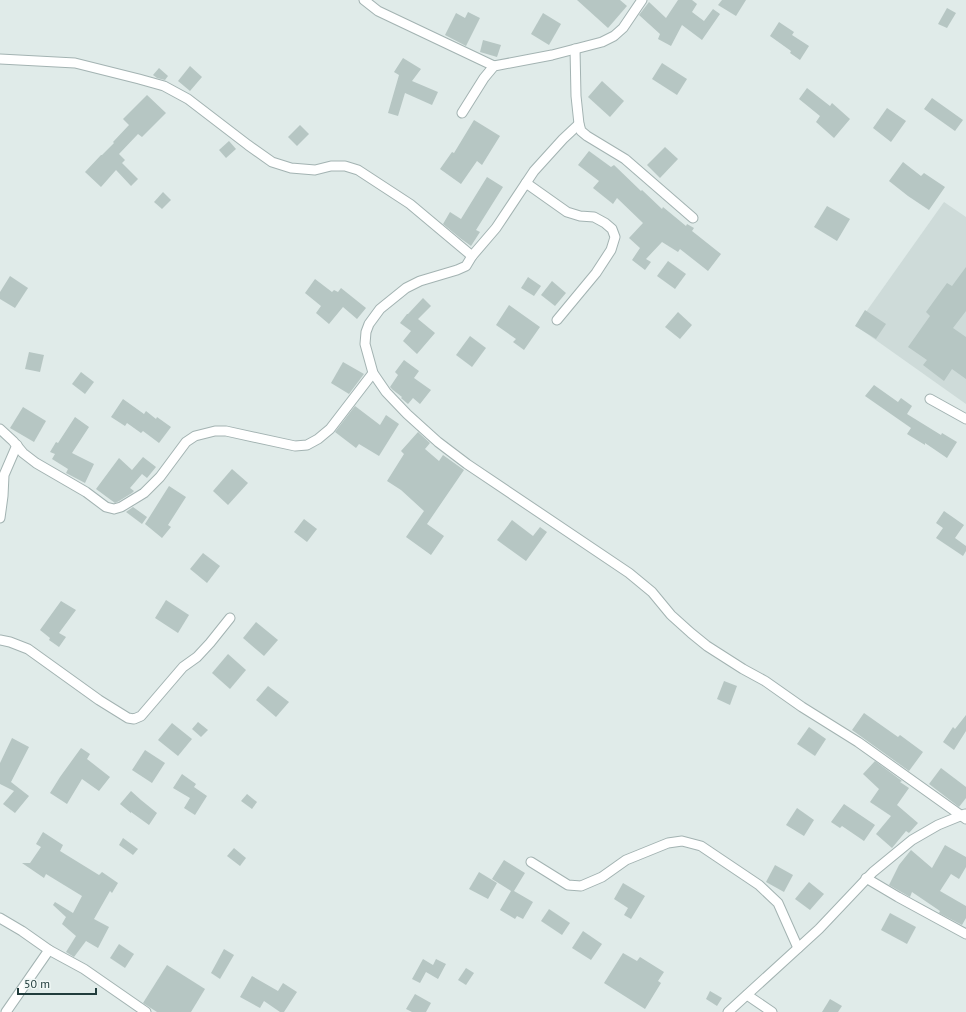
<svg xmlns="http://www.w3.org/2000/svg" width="966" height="1012" font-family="'PT Sans',sans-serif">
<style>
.built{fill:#cedbd9}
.building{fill:#b6c6c3}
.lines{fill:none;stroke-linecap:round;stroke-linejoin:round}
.street-casing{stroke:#a3b3b2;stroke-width:11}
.street{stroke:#fff;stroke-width:9}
</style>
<rect width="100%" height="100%" fill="#e0ebe9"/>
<path class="built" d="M944,202L966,217V404L856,326Z"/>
<g class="building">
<path d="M577,0H620L627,6L608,28Z"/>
<path d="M678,0H692L697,4L692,12L704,21L713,9L720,14L702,40L682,25L671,46L658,39L660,34L639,15L649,2L666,18Z"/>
<path d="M722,0H746L736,16L718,5Z"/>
<path d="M947,8L956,13L947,28L938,24Z"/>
<path d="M468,12L480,18L466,46L445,35L456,13L465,18Z"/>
<path d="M543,13L561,24L549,45L531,34Z"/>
<path d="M779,22L794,32L792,35L809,46L800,60L790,53L791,51L770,36Z"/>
<path d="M483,40L501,45L497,57L480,52Z"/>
<path d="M403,58L421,69L412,81L438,92L432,105L405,93L398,116L388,113L399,75L394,72Z"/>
<path d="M662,63L687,79L677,95L652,79Z"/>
<path d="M190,66L202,77L190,91L178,81Z"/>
<path d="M159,68L168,76L165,80L157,78L153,75Z"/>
<path d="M602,81L624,101L610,117L588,97Z"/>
<path d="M807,88L830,106L832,103L850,119L834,138L816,122L820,116L799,99Z"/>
<path d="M147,95L166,113L142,137L138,134L119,154L125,160L122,163L138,179L131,186L116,170L101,187L85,172L101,155H102L114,143L113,142L129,125L123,119Z"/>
<path d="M932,98L963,120L955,131L924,109Z"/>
<path d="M887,108L906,121L891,142L873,128Z"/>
<path d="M474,120L500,136L482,165L477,161L461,184L440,169L452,152L454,153Z"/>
<path d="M300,125L309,134L297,146L288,137Z"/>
<path d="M229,141L236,149L226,158L219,150Z"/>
<path d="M665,147L678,159L660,178L647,165Z"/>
<path d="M589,151L611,167L614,165L641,191L642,190L662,209L663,207L686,226L687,224L694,228L692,231L721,254L708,271L680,249L678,252L662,242L646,259L651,262L645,270L632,260L640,248L629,238L643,223L617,198L613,204L593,188L599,181L578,165Z"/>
<path d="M903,162L921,176L924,173L945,187L929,210L908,196L889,181Z"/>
<path d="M487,177L503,187L476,230L480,232L471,246L460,238L443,224L450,212L461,219Z"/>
<path d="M163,192L171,200L162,209L154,202Z"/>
<path d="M827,206L850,219L837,241L814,227Z"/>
<path d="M668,261L686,274L675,289L657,276Z"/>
<path d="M966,267V311L953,328L966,337V379L952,369L944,381L923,365L927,360L908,347L930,316L926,312L947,283L952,286Z"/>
<path d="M10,276L28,288L15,308L0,299V292Z"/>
<path d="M528,277L541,286L534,296L521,288Z"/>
<path d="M315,279L332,292L334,290L338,292L341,288L366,308L357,319L343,307L329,324L316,313L321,306L305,293Z"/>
<path d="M552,281L566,293L555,306L541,295Z"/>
<path d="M423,298L431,306L418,319L435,333L417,354L403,341L411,331L400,323L407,314H408Z"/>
<path d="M509,305L540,327L524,350L513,342L516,339L496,325Z"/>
<path d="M865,310L886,324L876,339L855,326Z"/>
<path d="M678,312L692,325L680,339L665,327Z"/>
<path d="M470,336L486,348L472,367L456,355Z"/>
<path d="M29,352L44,355L40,372L25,369Z"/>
<path d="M404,360L419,371L414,378L431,390L420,404L413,398L408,404L401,398L402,397L393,390L390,387L398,375L395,372Z"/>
<path d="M343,362L364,374L349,394L331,383Z"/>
<path d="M81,372L94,382L85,394L72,384Z"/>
<path d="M874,385L898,402L901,398L912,406L907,414L941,435L942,433L957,442L947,458L925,443V445L907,434L911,428L865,396Z"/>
<path d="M123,399L144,414L146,411L156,419L157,417L171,427L159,443L143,431L141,433L127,423L125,426L111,417Z"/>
<path d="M355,406L380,425L386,415L399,424L379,456L359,444L356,448L335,432Z"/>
<path d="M23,407L46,421L34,442L10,428Z"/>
<path d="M75,417L89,427L72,453L94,464L85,483L66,473L68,469L52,459L55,454L50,452L56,442L58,443Z"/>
<path d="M418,432L430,443L425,449L439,461L443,455L464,470L427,524L444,536L431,555L406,537L424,511L401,490L387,481L404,454L401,451Z"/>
<path d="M143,457L156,467L147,478L142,474L130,488L134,491L132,493L119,501L115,503L96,489L119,458L132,470Z"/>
<path d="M232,469L248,483L228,505L213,491Z"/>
<path d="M169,486L186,497L168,525L171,527L162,538L145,524Z"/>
<path d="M133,507L147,517L142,524L126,512Z"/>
<path d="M944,511L964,525L955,538L966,546V551L963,556L936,538L943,528L936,523Z"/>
<path d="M304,519L317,529L307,542L294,532Z"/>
<path d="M512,520L533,536L540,527L547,532L526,561L497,540Z"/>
<path d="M203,553L220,566L207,583L190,569Z"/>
<path d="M166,600L189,615L178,633L155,618Z"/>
<path d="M61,601L76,610L59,633L66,637L59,647L49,640L50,638L40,630Z"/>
<path d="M256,622L278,640L264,656L243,638Z"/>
<path d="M228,654L246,670L230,689L212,673Z"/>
<path d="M724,681L737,686L730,705L717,699Z"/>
<path d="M268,686L289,702L276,717L256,700Z"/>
<path d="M864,713L898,737L900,735L923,752L909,771L852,730Z"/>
<path d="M966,715V731L954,750L943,742L953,727L955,729Z"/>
<path d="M198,722L208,730L201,737L192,729Z"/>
<path d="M172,723L192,739L178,756L158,740Z"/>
<path d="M809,727L826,739L815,756L797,744Z"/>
<path d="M12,738L29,747L11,782L29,796L15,813L3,804L14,791L0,784V763Z"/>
<path d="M81,748L90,754L87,759L110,777L99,791L82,779L67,804L50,793L60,777Z"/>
<path d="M145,750L165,763L152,783L132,770Z"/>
<path d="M875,761L902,781L900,782L909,788L897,805L918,823L909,833L906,831L892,848L876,834L891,816L870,802L879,789L863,774Z"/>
<path d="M941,768L966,787V798L959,807L929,784Z"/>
<path d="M182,774L196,784L194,787L207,796L195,815L184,808L190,798L173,788Z"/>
<path d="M131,791L141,800L157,813L149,825L131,812V813L120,804Z"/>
<path d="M247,794L257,802L252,809L241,801Z"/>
<path d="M844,804L875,825L864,841L842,826L840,828L831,822Z"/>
<path d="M797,808L814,820L804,836L786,825Z"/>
<path d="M43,832L63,845L60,851L99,875L102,872L118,883L112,893L110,891L94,919L109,927L98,948L86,941L74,957L66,952L76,936L62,924L66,917L53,905L55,902L73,913L82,896L46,874L44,878L22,863H30L41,847L36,844Z"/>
<path d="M123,838L138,849L133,855L119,845Z"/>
<path d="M945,845L966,857V867L959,879L951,874L940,891L966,906V918L962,925L939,913L940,911L912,892L910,897L889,885L899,865L911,850L932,868Z"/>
<path d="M234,848L246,858L240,866L227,856Z"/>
<path d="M504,860L525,873L514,891L533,902L523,919L517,916L515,919L500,910L511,891L492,879Z"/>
<path d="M775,865L793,875L784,892L766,882Z"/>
<path d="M479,872L497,883L488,899L469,889Z"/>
<path d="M809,882L824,894L810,910L795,899Z"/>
<path d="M623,883L645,896L631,919L624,915L628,908L614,899Z"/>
<path d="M549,909L570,923L562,935L541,921Z"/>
<path d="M890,913L916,927L907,944L881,930Z"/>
<path d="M583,931L602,944L591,960L572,948Z"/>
<path d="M119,944L134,954L125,968L110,958Z"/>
<path d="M224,949L234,955L220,979L211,973Z"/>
<path d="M623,953L637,961L640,957L664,972L658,981L661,983L645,1009L604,983Z"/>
<path d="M423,959L433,965L436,959L446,964L438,979L426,972L420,983L412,979Z"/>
<path d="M167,965L205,989L191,1012H157L143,1003Z"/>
<path d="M466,968L474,973L466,985L458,980Z"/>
<path d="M252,976L278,991L283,983L297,992L284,1012H280L264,1001L260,1008L240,997Z"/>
<path d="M710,991L722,998L717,1006L706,999Z"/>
<path d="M415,994L431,1003L426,1012H412L406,1009Z"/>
<path d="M830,999L842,1006L838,1012H822Z"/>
</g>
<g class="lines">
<g class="street-casing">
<g id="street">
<path d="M364,0L378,11L494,66"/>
<path d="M575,49L576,96L579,124L581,131L587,136L625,159L693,218"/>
<path d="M0,59L75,63L139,79L164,86L188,99L248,145L272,162L291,168L315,170L331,166H345L358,170L410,204L472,256"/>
<path d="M462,113L484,78L494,66L552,55L602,42L614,36L623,28L642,0"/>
<path d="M579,124L563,139L534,171L496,228L472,256L466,266L457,270L420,281L406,288L380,309L369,324L366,332L365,344L373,373L386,392L407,414L438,442L467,464L629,573L652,592L671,615L691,633L707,646L743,669L765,681L802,707L858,742L966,819"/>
<path d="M526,183L567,212L580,216L594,217L605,223L612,229L615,237L611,250L596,273L557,320"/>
<path d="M930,399L966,419"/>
<path d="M0,429L13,441L23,453L36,463L86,492L106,507L114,509L121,507L144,493L160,477L186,442L195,436L215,431H226L295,446L307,445L318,439L330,429L373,373"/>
<path d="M0,518L3,496L4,475L17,445"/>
<path d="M0,640L10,642L28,649L99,700L128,718L134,719L141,716L183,667L197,657L210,643L230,618"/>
<path d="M531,862L568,885L581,886L602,877L626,860L668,843L682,841L701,846L759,885L778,903L798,948"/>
<path d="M866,878L898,897L966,934"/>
<path d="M0,918L22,931L49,950L84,969L146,1012"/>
<path d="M747,995L772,1012"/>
<path d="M6,1012L49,950"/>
<path d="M728,1012L819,929L873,872L912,840L938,825L965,814"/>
</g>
</g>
<use href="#street" class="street"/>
</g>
<path d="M18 988v6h78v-6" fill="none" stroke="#213c3c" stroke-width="2"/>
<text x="24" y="988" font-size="12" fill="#213c3c" stroke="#f1f8f6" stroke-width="3" paint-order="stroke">50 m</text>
</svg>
